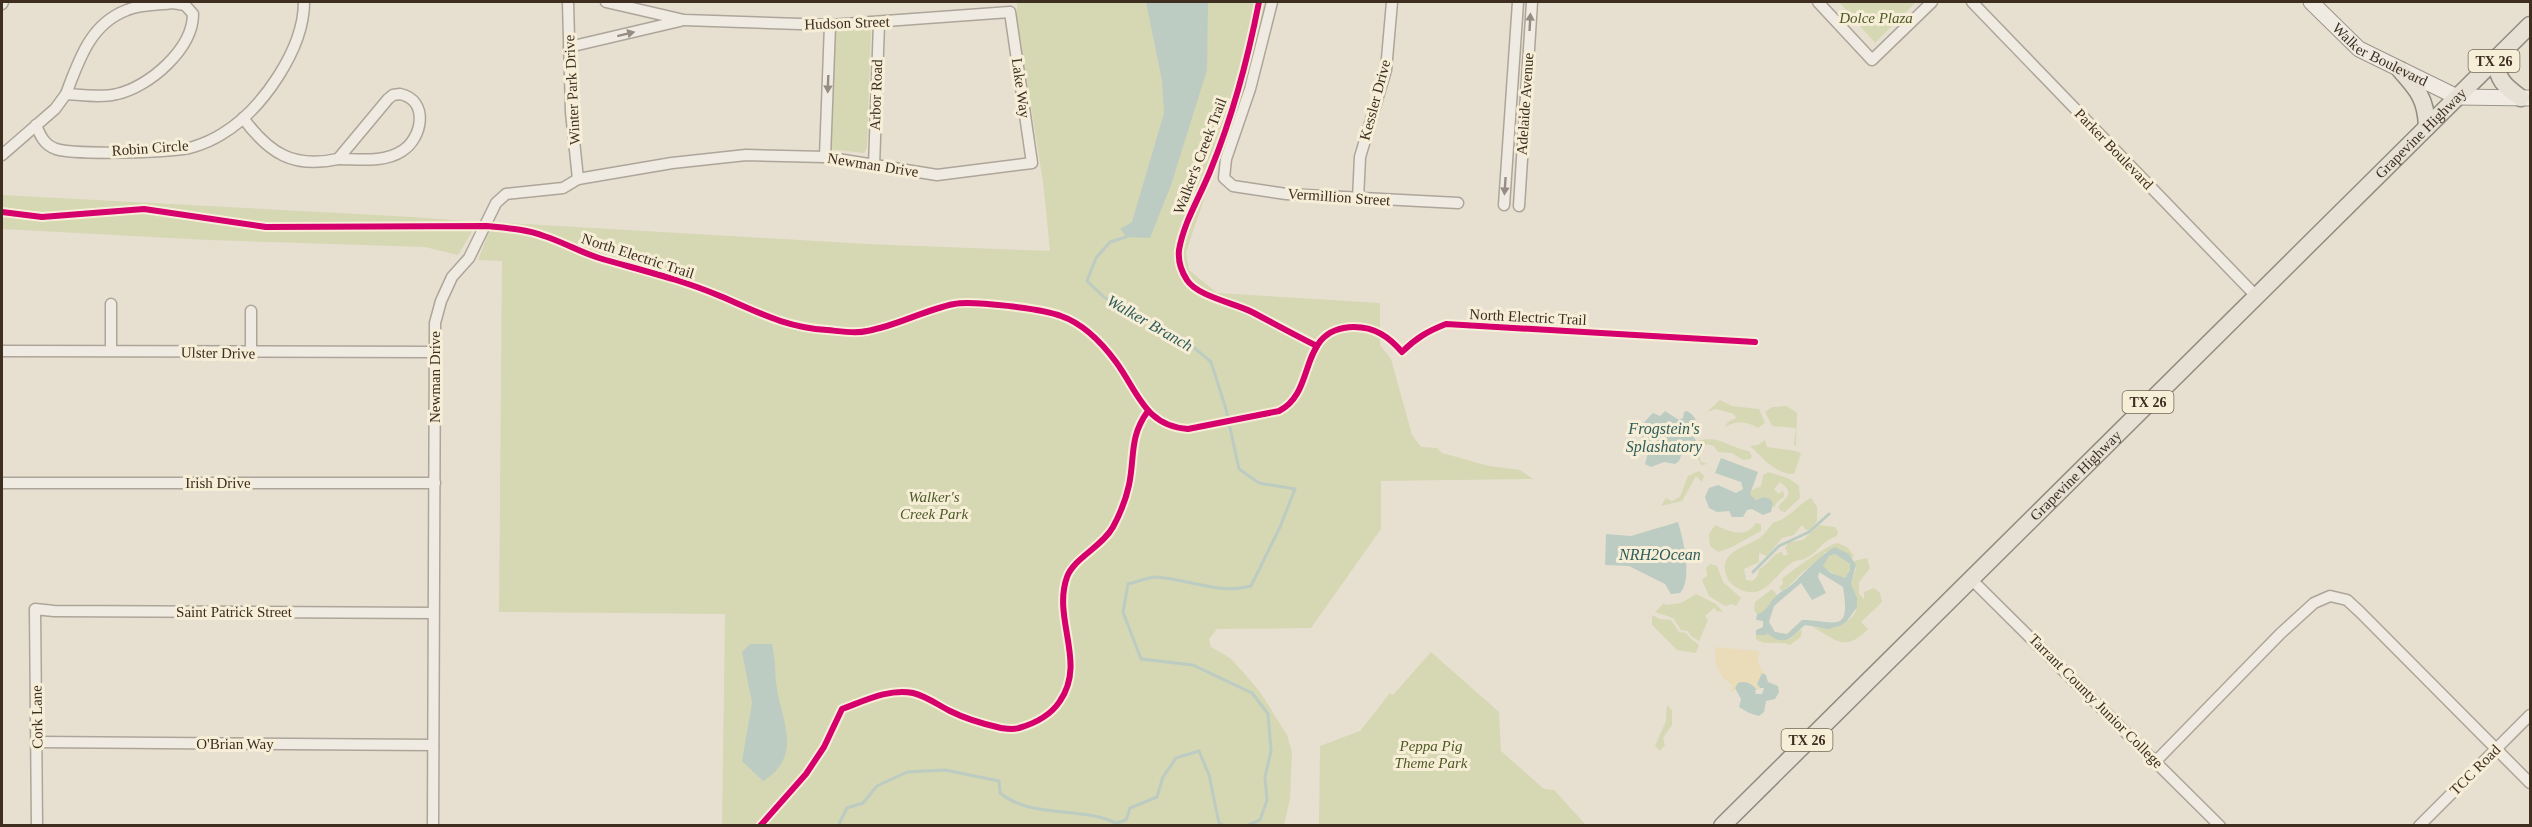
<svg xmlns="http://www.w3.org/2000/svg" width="2532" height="827" font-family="Georgia,serif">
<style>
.green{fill:#d6d7b3}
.sand{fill:#eadcb9}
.water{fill:#bcccc2;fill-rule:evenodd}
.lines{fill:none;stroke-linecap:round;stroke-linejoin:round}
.stream{stroke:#bcccc2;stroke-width:3}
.street-casing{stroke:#ada599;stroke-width:13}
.secondary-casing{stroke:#9c958a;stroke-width:17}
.primary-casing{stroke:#928b80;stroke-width:19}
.street{stroke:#efebe3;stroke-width:10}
.secondary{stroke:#efebe3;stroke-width:15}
.primary{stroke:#e6e1d4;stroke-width:16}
.cycleway-casing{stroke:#f7eed8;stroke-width:10}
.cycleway{stroke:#d6006c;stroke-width:6}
.oneway{fill:#968c82}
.labels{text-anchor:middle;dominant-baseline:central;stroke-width:6;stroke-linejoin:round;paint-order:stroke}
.shield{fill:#f7eed8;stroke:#756857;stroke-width:1.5}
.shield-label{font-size:14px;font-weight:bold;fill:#3d2e20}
.park-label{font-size:15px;font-style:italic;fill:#4d5a26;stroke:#f7eed8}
.street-label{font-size:15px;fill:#3d2e20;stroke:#f7eed8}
.water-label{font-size:16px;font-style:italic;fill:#2f5d5a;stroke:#f7eed8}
</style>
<rect width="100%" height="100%" fill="#e7e0d1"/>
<g class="green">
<path d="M1017,2H1265C1248,88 1213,169 1186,253L1189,270L1217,293L1380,303V345L1391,359L1412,435L1421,447L1437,448L1442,453L1489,466L1520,470L1533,479L1381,481V529L1311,628L1217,629L1209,639L1211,647L1230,658L1244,673L1260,692L1287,735L1292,752L1290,799L1284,825H722L725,614L499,612L502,261L478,260L493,222L867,244L1050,251L1043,182L1017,21Z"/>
<path d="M1839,2H1916L1875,43Z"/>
<path d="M863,27L871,29L867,148L864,153L829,149L833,30Z"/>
<path d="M2,195L414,217L478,222L458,255L425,247L208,240L2,229Z"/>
<path d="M1720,400L1732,406L1759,409L1765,423L1758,428C1746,421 1737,420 1725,427L1728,422L1736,418L1734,414L1716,409L1707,412Z"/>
<path d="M1787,406L1797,413L1796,446L1794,445L1796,428L1772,426L1765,412L1772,407Z"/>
<path d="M1710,439C1724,440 1735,449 1749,451L1752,456L1750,459L1743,460L1732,453L1718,452L1714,446L1707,444C1700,448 1698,454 1701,462L1708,464L1701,465L1697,456L1700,446L1699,440Z"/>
<path d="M1765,440L1767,447L1795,451L1801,453L1794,474C1775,474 1763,458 1750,446L1758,445Z"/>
<path d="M1699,471L1704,476L1702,482L1696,476L1682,501L1661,506L1666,498L1672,501L1680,497L1688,476Z"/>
<path d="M1768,472L1788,478L1799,486L1800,498L1785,512L1781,511L1778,507C1786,496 1796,495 1780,482L1774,489L1779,494L1783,490L1784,497L1777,502L1774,508L1769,499L1763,497L1756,500L1750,494V491L1761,486L1763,475Z"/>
<path d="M1811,498L1817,507V521L1811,530H1806L1802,525L1794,535L1782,538L1767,556L1759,553V562L1744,569L1746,580L1753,581L1758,575L1759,569C1768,565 1773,553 1782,552L1784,556L1788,554L1785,548L1789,542L1803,540L1819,525L1835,527L1838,531L1837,536C1822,541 1820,550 1808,557C1804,560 1799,560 1795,561C1776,570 1767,601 1741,590C1735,587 1729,583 1727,577C1717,553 1743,548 1758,539C1765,535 1768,528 1774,522C1788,520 1798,504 1811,498Z"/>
<path d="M1756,523L1761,524V531L1730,548L1718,552L1710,546L1709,534L1715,525C1731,532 1745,539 1756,523Z"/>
<path d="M1837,543L1847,547L1854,556L1852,558L1849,554L1825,552C1820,560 1815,563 1808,568C1798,575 1792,585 1782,591L1779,588L1783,583L1782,579C1790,572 1829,544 1837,543Z"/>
<path d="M1835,554L1850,564V570L1845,578H1840L1822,566L1829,556Z"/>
<path d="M1867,558L1870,568L1859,582V594L1864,599V592L1874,588L1880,593L1882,602L1861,622L1868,629C1845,653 1836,640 1813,627C1829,630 1859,624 1857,602C1857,595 1852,590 1851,584L1856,569L1854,561Z"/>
<path d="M1710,564L1717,566L1723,582L1741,598L1736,606L1732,604L1725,606L1709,596L1702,580L1707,576L1706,568Z"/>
<path d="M1772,589L1777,595L1766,611L1757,614L1754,610L1755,602Z"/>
<path d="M1696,594L1716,604L1723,612L1717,611L1714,608L1705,616L1708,620L1699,641L1691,636L1688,631L1681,630L1673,618L1655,612L1664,603L1665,605L1681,603Z"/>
<path d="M1652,615L1660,619L1671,620L1679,632L1686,633L1690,638L1699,645L1696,653L1677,650L1652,625Z"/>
<path d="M1800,630L1802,631L1801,637L1790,645C1779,640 1766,647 1756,639V635H1767V632L1773,637L1790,639Z"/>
<path d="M1431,652L1499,712L1501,751L1544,789L1554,790L1586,825H1319L1320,746L1360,731L1390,693L1393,695Z"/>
<path d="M1667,705L1672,710V725L1663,738L1665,745L1660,751L1655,746L1666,721Z"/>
</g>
<path class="sand" d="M1715,647L1759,651L1758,663L1765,674L1762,673L1757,684L1760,688L1757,690L1754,685L1748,684L1730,692L1732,685C1718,676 1714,663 1715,647Z"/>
<g class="water">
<path d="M1146,2H1208L1207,70L1171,185L1150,238L1127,237L1120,229L1132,222L1164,113L1162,81Z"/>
<path d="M1665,411L1679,420L1683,418L1684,412L1687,411C1697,417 1700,425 1692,435L1698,443L1687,440L1679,461L1675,464L1664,462L1651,467L1645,464L1648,453C1638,434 1636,429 1653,413L1660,416Z"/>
<path d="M1721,458L1758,472L1750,494L1756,500L1763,497L1770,499L1773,503L1771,512L1763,515L1752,509L1747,510L1743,517H1732L1729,511L1717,512L1709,508L1705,497L1709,488L1718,485L1736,493L1743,489L1741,482L1715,473Z"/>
<path d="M1678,522C1683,538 1693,580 1680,593L1671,594L1665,584L1629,566L1605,565L1606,534L1631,536Z"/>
<path d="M1835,547L1849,554L1856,565L1851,584L1857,598V607L1847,621L1842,625L1828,629L1805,625C1792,636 1786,649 1767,633V635H1756V630L1763,627V621L1756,620L1757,614C1768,611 1768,603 1777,595C1783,590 1790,587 1796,581C1802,574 1828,549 1835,547ZM1835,554L1850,564V570L1845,578L1831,573L1823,566L1829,556ZM1819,572L1843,587C1851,636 1835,620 1802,620L1787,634L1775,632L1769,622L1774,606L1801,583L1812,600L1826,593L1818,577Z"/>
<path d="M750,644H772C775,657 775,669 776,682C780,719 805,755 763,781L742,761L752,703L742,652Z"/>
<path d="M1762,673L1766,675L1768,682L1778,686L1779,692L1775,699L1766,701L1764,712L1759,716L1749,713L1739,707L1741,699L1735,688L1738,683C1745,680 1753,684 1757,690H1755L1756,694H1762L1764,688H1760L1757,684Z"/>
</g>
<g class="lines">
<g class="stream">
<path d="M1129,236L1110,242L1096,258L1087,281L1105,298L1183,338L1211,362L1226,409L1239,469L1259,483L1295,489L1280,527L1251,586C1219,595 1188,579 1156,577C1148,577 1137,582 1128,584L1123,612L1141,659L1193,665L1252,693L1268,714L1271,751L1265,777L1267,800L1260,820L1246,826"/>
<path d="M1753,572L1779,546L1809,532L1829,514"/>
<path d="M838,826L847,808L863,803L877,786L907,772L945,770L999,781L1000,793C1031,819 1082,806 1116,823L1126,820L1130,808L1157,797L1163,777L1176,758L1199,751L1209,775L1219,823L1225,826"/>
</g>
<g class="street-casing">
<g id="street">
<path d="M568,2L571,112L578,179"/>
<path d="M1272,2L1250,89L1226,159L1224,178L1233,186L1286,194L1458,203"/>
<path d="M1818,2L1872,60L1932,2"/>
<path d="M1972,2L2256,296"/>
<path d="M173,3L185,5L193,14C193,49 149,87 117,94C101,98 83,95 66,94C79,60 90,24 127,10C141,4 158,5 173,3Z"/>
<path d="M2,4L3,2"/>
<path d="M569,47L680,21"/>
<path d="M400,94C429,100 423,138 402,151C384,163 358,159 338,159L388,99L393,95Z"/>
<path d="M243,118C269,153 293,169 338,159"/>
<path d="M36,125C40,135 44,145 56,149C75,155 172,153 193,147C203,144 214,139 222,134C262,110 304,49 304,2"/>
<path d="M2,155L55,109L66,94"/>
<path d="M825,157L830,25"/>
<path d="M874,166L879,23"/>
<path d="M1358,199L1360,157L1386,70L1392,2"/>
<path d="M1504,205L1518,2"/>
<path d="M1519,206L1532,2"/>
<path d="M111,304V351"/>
<path d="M251,311V353"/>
<path d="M2,351L435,352"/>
<path d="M2,483H435"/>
<path d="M1970,578L2220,826"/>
<path d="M38,742L433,745"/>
<path d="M2156,761L2280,634L2314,603L2330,596L2347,600L2360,612L2530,783"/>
<path d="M37,826L35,609L54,611L433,613"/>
<path d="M433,826L435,323L441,301L452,277L469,258L496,203L506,194L563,188L578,179L672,163L746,155L825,157L937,175L1032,163L1010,12L830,25L684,20L606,2"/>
<path d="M2419,826L2530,715"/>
</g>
</g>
<g class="secondary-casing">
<g id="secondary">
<path id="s1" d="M2311,2L2359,49L2457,97L2530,98"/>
</g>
</g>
<g class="primary-casing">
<g id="primary">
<path d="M2497,58C2495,79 2506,87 2521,98"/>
<path d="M2400,70C2418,90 2426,99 2427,127"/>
<path id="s2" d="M1722,826L2530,25"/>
</g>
</g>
<use href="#street" class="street"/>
<use href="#secondary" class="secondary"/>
<use href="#primary" class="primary"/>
<g class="cycleway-casing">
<g id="cycleway">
<path d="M1259,2C1248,58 1233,115 1211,169C1201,195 1184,221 1179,250C1178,260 1181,271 1187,280C1197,296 1234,303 1252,312C1273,323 1295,335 1317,346"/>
<path d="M2,212L42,217L144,209L266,227L486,226C506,228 526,229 544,236C563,242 580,252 599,258C640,270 680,279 720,296C758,312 784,327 827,330C839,331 855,334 867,331C897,326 924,310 954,304C971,300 1044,309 1061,316C1084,324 1102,343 1116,362C1138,392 1145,426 1188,429L1279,411C1318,392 1296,328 1354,327C1375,327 1389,337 1402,352C1416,338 1428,331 1446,324L1755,342"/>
<path d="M760,826L806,774L824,747L842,709C864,701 889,688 913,693C926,696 938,705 950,711C966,719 983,724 1001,728C1008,729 1013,730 1019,728C1036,723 1051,715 1060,701C1087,662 1052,619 1067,577C1074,558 1102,547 1113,527C1120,514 1126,499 1129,485C1135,456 1129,437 1148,411"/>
</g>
</g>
<use href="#cycleway" class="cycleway"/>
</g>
<defs><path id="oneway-solid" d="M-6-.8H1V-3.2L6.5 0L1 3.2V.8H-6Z" transform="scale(1.5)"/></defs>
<g class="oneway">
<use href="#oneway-solid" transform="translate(1530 22) rotate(-87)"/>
<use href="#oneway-solid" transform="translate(626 34) rotate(-14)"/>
<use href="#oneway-solid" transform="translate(828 84) rotate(92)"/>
<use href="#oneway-solid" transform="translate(1505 186) rotate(94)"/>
</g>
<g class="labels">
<g class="shield">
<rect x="2468.5" y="50" width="51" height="22" rx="4.5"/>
<rect x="2122.5" y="391" width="51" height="22" rx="4.5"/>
<rect x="1781.5" y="729" width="51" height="22" rx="4.5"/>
</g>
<g class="shield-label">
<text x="2494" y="61">TX 26</text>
<text x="2148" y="402">TX 26</text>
<text x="1807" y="740">TX 26</text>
</g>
<g class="park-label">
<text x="1876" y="18">Dolce Plaza</text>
<text x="934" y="497">Walker's<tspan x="934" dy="17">Creek Park</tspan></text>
<text x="1431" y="746">Peppa Pig<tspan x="1431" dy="17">Theme Park</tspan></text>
</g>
<g class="street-label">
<text transform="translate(847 23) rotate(-2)">Hudson Street</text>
<text stroke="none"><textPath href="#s1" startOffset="88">Walker Boulevard</textPath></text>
<text transform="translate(1021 88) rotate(82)">Lake Way</text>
<text transform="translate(572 90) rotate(-93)">Winter Park Drive</text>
<text transform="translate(876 95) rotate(-88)">Arbor Road</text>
<text transform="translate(1375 100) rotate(-75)">Kessler Drive</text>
<text transform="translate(1525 104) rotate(-86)">Adelaide Avenue</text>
<text stroke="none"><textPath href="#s2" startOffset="984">Grapevine Highway</textPath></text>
<text transform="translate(150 148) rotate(-4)">Robin Circle</text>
<text transform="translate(2114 149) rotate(46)">Parker Boulevard</text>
<text transform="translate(1200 156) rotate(-69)">Walker's Creek Trail</text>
<text transform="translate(873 165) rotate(9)">Newman Drive</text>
<text transform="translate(1339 197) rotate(4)">Vermillion Street</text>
<text transform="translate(638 256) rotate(18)">North Electric Trail</text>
<text transform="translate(1528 317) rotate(3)">North Electric Trail</text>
<text transform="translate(218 353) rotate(1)">Ulster Drive</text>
<text transform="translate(435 377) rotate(-90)">Newman Drive</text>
<text stroke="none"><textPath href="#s2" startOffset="498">Grapevine Highway</textPath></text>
<text x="218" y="483">Irish Drive</text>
<text x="234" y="612">Saint Patrick Street</text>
<text transform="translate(2096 701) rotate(45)">Tarrant County Junior College</text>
<text transform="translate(37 717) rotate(-91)">Cork Lane</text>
<text x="235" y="744">O'Brian Way</text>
<text transform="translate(2475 770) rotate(-45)">TCC Road</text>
</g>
<g class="water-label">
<text transform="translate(1150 323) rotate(30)">Walker Branch</text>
<text x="1664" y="428">Frogstein's<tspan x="1664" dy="18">Splashatory</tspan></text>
<text x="1660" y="554">NRH2Ocean</text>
</g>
</g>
<rect width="2532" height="827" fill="none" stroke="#3d2e20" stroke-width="6"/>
</svg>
